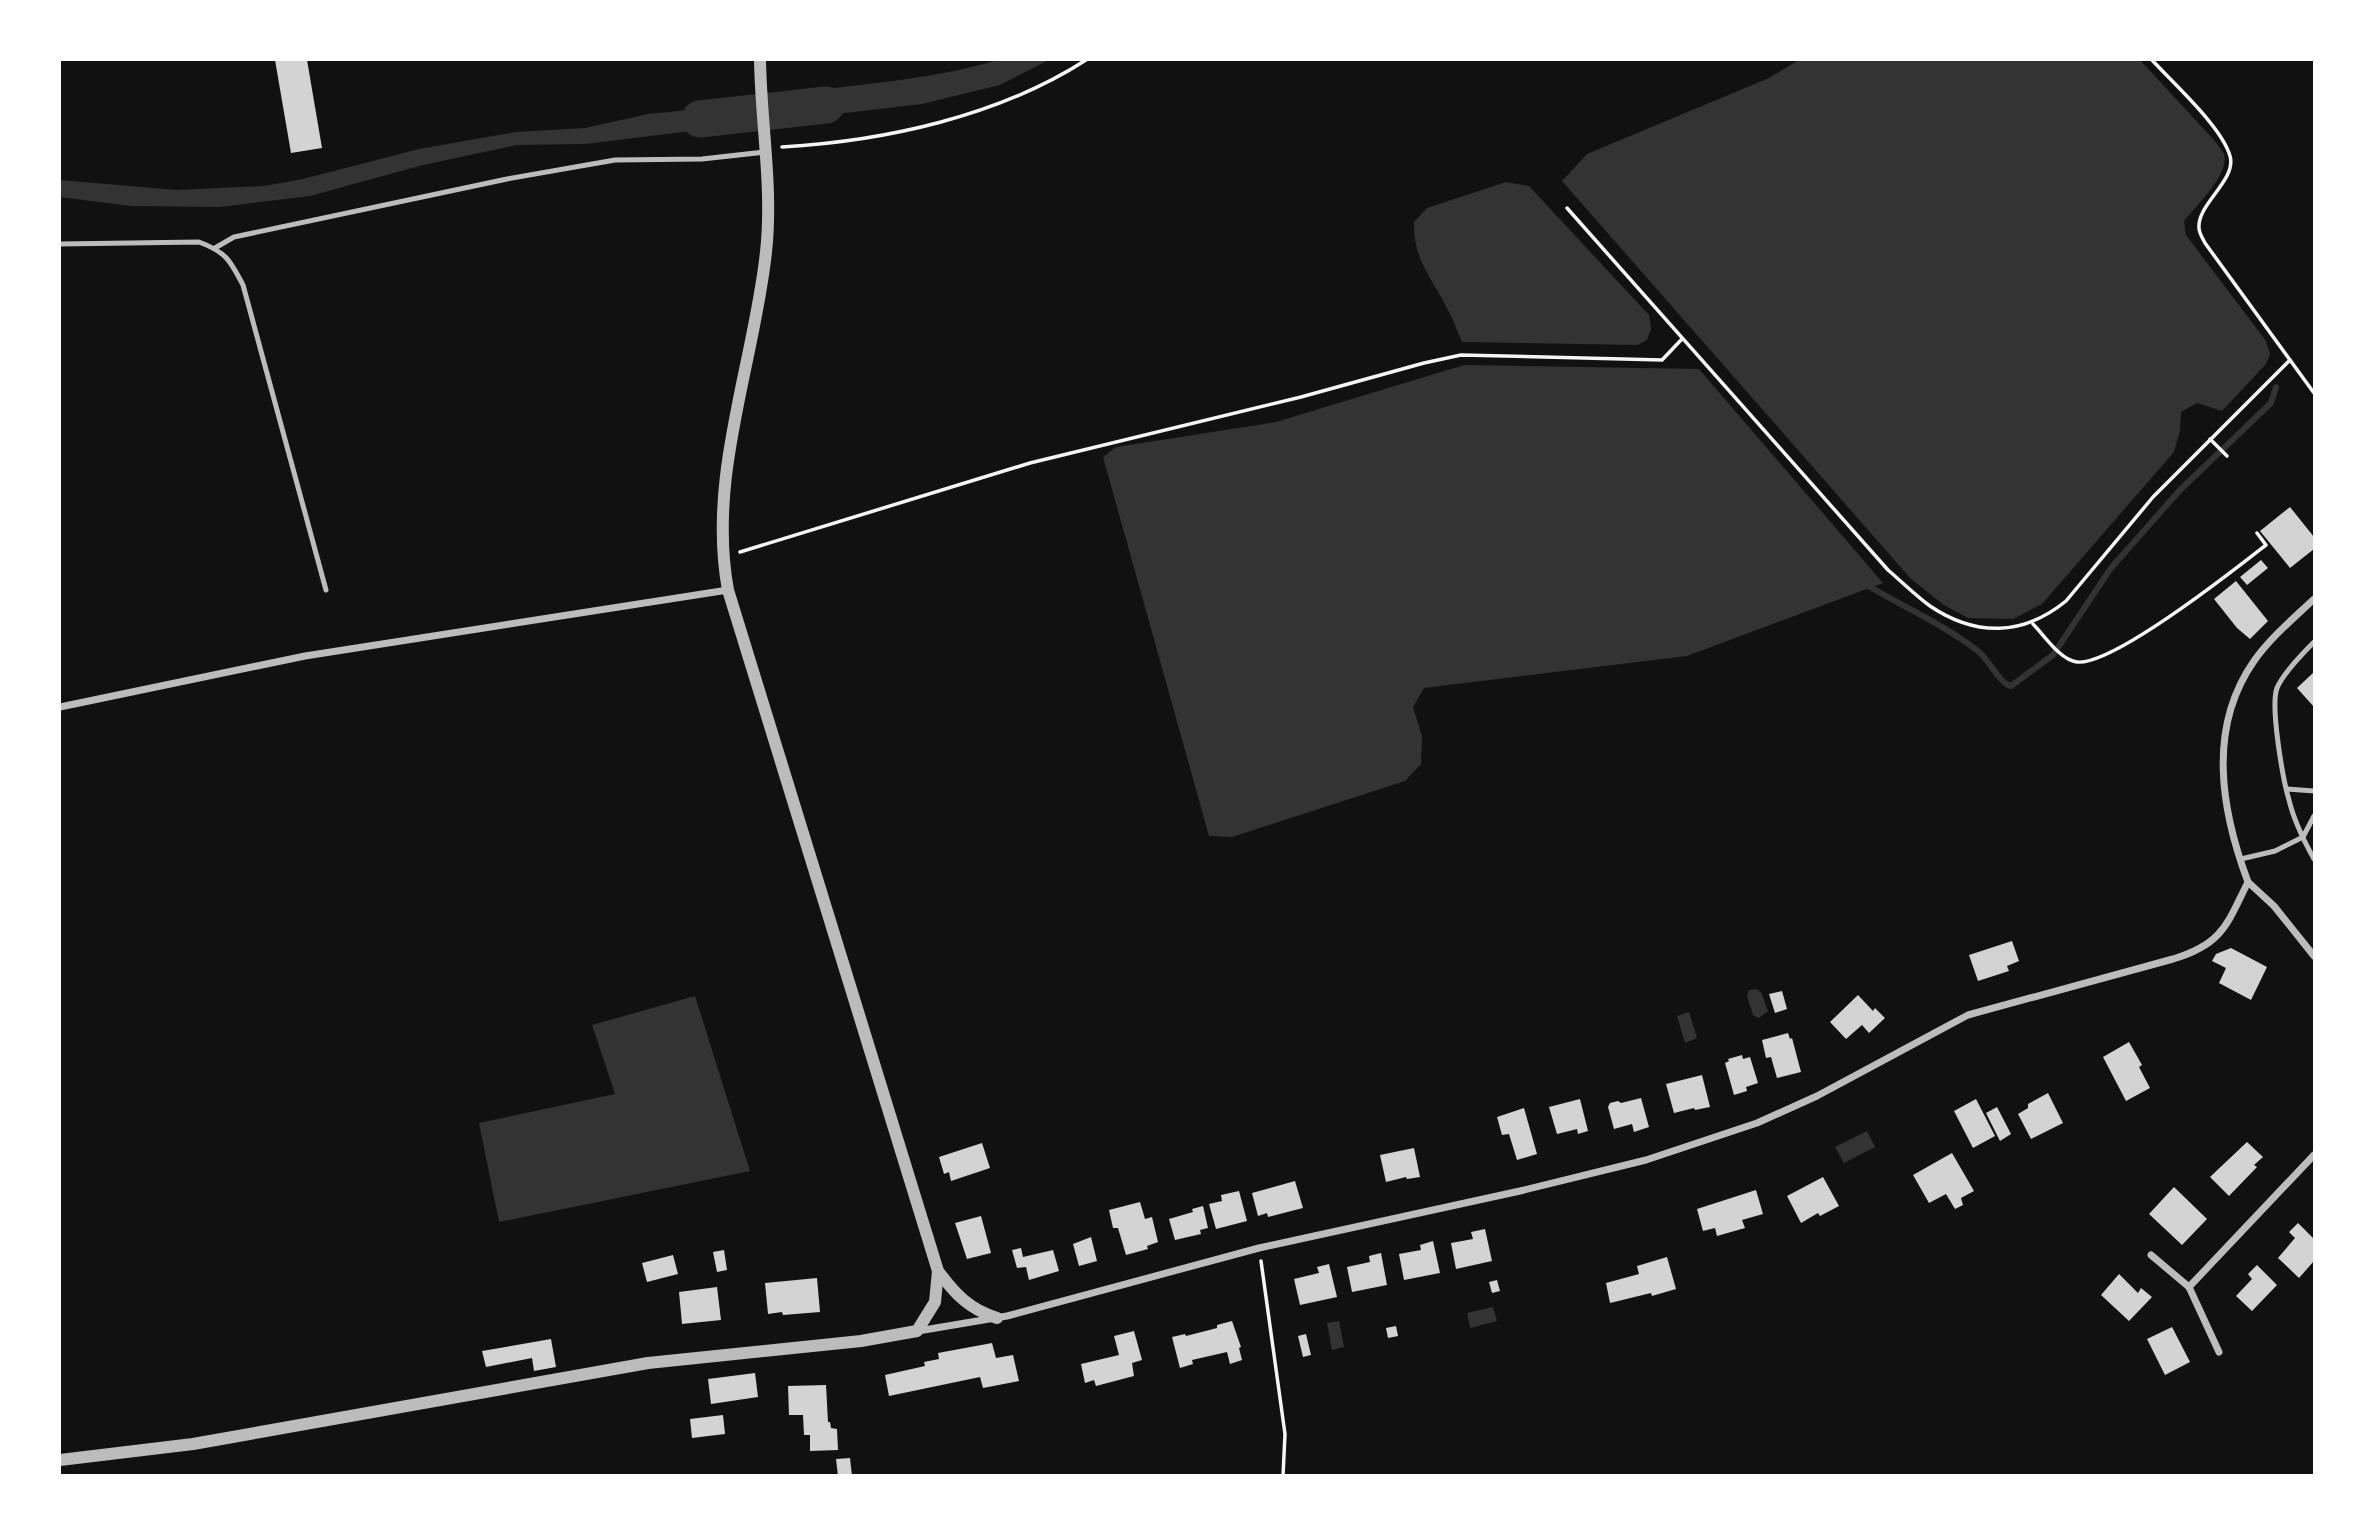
<svg xmlns="http://www.w3.org/2000/svg" width="2374" height="1535" font-family="Signika,sans-serif">
<style>
.water{fill:#333}
.lines{fill:none;stroke-linecap:round;stroke-linejoin:round}
.stream{stroke:#333;stroke-width:6}
.river{stroke:#333;stroke-width:37}
.building{fill:#d3d3d3}
.path{stroke:#f5f5f5;stroke-width:3.5}
.service{stroke:#bcbcbc;stroke-width:5}
.minor{stroke:#bcbcbc;stroke-width:7}
.tertiary{stroke:#bcbcbc;stroke-width:12}
</style>
<rect width="100%" height="100%" fill="#111"/>
<g class="water">
<path d="M997,60H1049L1000,85L922,104L777,121L775,96C848,84 925,82 997,60Z"/>
<path d="M1799,60H2140L2214,140C2217,144 2222,150 2224,154C2230,174 2196,206 2184,221L2186,235L2266,341L2270,354L2266,364L2222,411L2197,403L2181,412L2180,430L2174,452L2042,604L2013,619L1968,618L1944,605L1911,579L1562,181L1587,154L1769,78Z"/>
<path d="M747,100L748,124L585,144L517,145L423,165L310,196L220,207L131,206L60,197V180L176,190L264,186L303,179L419,149L516,132L585,128L648,114L709,108Z"/>
<path d="M1506,182L1529,186L1649,315L1651,329L1647,340L1637,345L1462,342C1457,332 1454,321 1449,312C1433,279 1413,261 1414,222L1427,208Z"/>
<path d="M1464,365L1699,369L1883,583L1687,656L1424,688L1413,707L1422,736L1421,764L1405,781L1232,837L1209,836L1103,457L1116,447L1276,422Z"/>
<path d="M1756,989L1761,992L1768,1011L1759,1018L1753,1015L1747,996L1749,990Z"/>
<path d="M695,996L750,1171L499,1222L479,1123L615,1094L592,1025Z"/>
<path d="M1689,1012L1697,1038L1685,1043L1677,1016Z"/>
<path d="M1867,1131L1875,1147L1844,1163L1835,1147Z"/>
<path d="M1493,1307L1497,1321L1470,1328L1467,1313Z"/>
<path d="M1339,1321L1344,1347L1332,1350L1327,1323Z"/>
</g>
<g class="lines">
<path class="stream" d="M1870,587C1906,608 1946,626 1978,651C1990,661 1999,683 2011,686L2053,655L2111,568L2180,490L2271,403L2276,387"/>
<path class="river" d="M700,119L826,105"/>
</g>
<g class="building">
<path d="M275,60H307L322,148L291,153Z"/>
<path d="M2290,507L2314,537V549L2290,568L2260,531Z"/>
<path d="M2261,560L2268,568L2247,585L2240,577Z"/>
<path d="M2236,581L2268,621L2250,639L2237,628L2214,599Z"/>
<path d="M2314,672V707L2297,688Z"/>
<path d="M2012,941L2019,961L2007,966L2009,971L1978,981L1969,955Z"/>
<path d="M2231,948L2267,967L2251,1000L2219,983L2226,968L2212,961L2216,954Z"/>
<path d="M1782,991L1787,1009L1775,1013L1769,994Z"/>
<path d="M1858,995L1873,1011L1875,1008L1885,1018L1869,1033L1862,1025L1846,1039L1830,1022Z"/>
<path d="M1788,1033L1790,1039L1792,1038L1801,1072L1777,1078L1771,1057L1766,1058L1762,1040Z"/>
<path d="M2129,1042L2142,1065L2139,1067L2150,1088L2126,1101L2103,1057Z"/>
<path d="M1742,1055L1743,1059L1750,1057L1758,1083L1746,1087L1747,1091L1734,1095L1725,1063L1729,1061L1728,1059Z"/>
<path d="M1702,1075L1710,1107L1695,1110L1694,1108L1674,1113L1666,1084Z"/>
<path d="M2048,1093L2063,1123L2031,1139L2018,1114L2028,1108V1104Z"/>
<path d="M1641,1098L1649,1127L1634,1132L1632,1124L1614,1129L1608,1107L1610,1103L1618,1101L1621,1103Z"/>
<path d="M1580,1099L1588,1131L1578,1134L1577,1129L1557,1134L1549,1107Z"/>
<path d="M1976,1099L1995,1136L1973,1148L1954,1111Z"/>
<path d="M1997,1107L2011,1134L2000,1141L1986,1113Z"/>
<path d="M1524,1108L1537,1154L1517,1160L1509,1134L1502,1135L1497,1117Z"/>
<path d="M2247,1142L2263,1157L2254,1165L2257,1167L2229,1196L2210,1177Z"/>
<path d="M982,1143L990,1168L951,1181L949,1172L944,1174L939,1157Z"/>
<path d="M1414,1148L1420,1177L1407,1179L1406,1177L1386,1182L1380,1155Z"/>
<path d="M1952,1153L1974,1191L1961,1198L1963,1205L1955,1209L1946,1194L1929,1203L1913,1175Z"/>
<path d="M1823,1177L1839,1206L1820,1216L1818,1213L1801,1223L1787,1196Z"/>
<path d="M1295,1181L1303,1208L1268,1217L1267,1213L1258,1216L1252,1193Z"/>
<path d="M2174,1187L2207,1219L2182,1245L2149,1214Z"/>
<path d="M1756,1190L1763,1214L1742,1220L1745,1228L1717,1236L1715,1228L1703,1231L1697,1209Z"/>
<path d="M1239,1191L1247,1221L1216,1229L1209,1204L1222,1201L1221,1195Z"/>
<path d="M1140,1202L1145,1219L1152,1217L1158,1242L1147,1246L1148,1249L1126,1255L1118,1228H1113L1109,1210Z"/>
<path d="M1203,1206L1208,1228L1200,1230L1201,1234L1175,1240L1169,1219L1193,1212L1192,1209Z"/>
<path d="M981,1216L991,1253L967,1259L955,1223Z"/>
<path d="M2298,1223L2314,1239V1261L2299,1278L2278,1258L2295,1238L2289,1232Z"/>
<path d="M1485,1229L1492,1261L1456,1269L1451,1243L1473,1239L1471,1232Z"/>
<path d="M1091,1237L1097,1261L1079,1266L1073,1244Z"/>
<path d="M1433,1241L1440,1273L1404,1280L1399,1254L1421,1250L1420,1245Z"/>
<path d="M1021,1248L1023,1257L1053,1250L1059,1271L1029,1280L1026,1267L1017,1268L1012,1250Z"/>
<path d="M724,1250L727,1270L717,1272L713,1252Z"/>
<path d="M1381,1253L1387,1285L1352,1292L1347,1267L1370,1262L1369,1256Z"/>
<path d="M673,1255L678,1274L647,1282L642,1263Z"/>
<path d="M1667,1257L1676,1289L1652,1296L1651,1293L1610,1303L1606,1283L1639,1274L1637,1266Z"/>
<path d="M1329,1264L1337,1297L1300,1305L1294,1279L1319,1273L1317,1267Z"/>
<path d="M2257,1265L2277,1285L2252,1311L2236,1296L2252,1279L2248,1274Z"/>
<path d="M2119,1274L2138,1293L2141,1288L2152,1297L2129,1321L2101,1295Z"/>
<path d="M817,1278L820,1312L783,1315L782,1312L768,1314L765,1283Z"/>
<path d="M1497,1280L1500,1291L1492,1293L1489,1282Z"/>
<path d="M717,1287L721,1320L682,1324L679,1292Z"/>
<path d="M1232,1321L1241,1347L1239,1348L1242,1360L1230,1364L1227,1352L1192,1360L1193,1364L1180,1368L1172,1337L1185,1334L1186,1336L1217,1328V1325Z"/>
<path d="M1396,1326L1398,1336L1388,1338L1386,1328Z"/>
<path d="M2172,1327L2190,1362L2165,1375L2147,1339Z"/>
<path d="M1134,1331L1142,1360L1132,1363L1134,1376L1096,1386L1094,1380L1085,1383L1081,1364L1119,1355L1114,1336Z"/>
<path d="M1306,1334L1311,1355L1303,1357L1298,1336Z"/>
<path d="M551,1339L556,1367L534,1371L532,1358L486,1367L482,1351Z"/>
<path d="M992,1343L996,1358L1013,1355L1019,1381L983,1388L980,1377L889,1396L885,1375L925,1366L924,1362L939,1359L938,1353Z"/>
<path d="M755,1373L758,1397L711,1404L708,1379Z"/>
<path d="M826,1385L828,1422H830L831,1428L837,1429L838,1450L810,1451V1435H804L803,1415H789L788,1386Z"/>
<path d="M723,1415L725,1434L692,1438L690,1419Z"/>
<path d="M850,1458L852,1476H838L836,1459Z"/>
</g>
<g class="lines">
<g class="path">
<path d="M2152,60C2173,83 2222,127 2230,156C2237,180 2197,204 2199,228C2199,233 2203,239 2205,243L2314,393"/>
<path d="M782,147C885,141 999,116 1086,60"/>
<path d="M1567,208L1888,570C1902,582 1915,595 1930,606C1976,637 2023,636 2066,601L2153,497L2290,360"/>
<path d="M2210,439L2227,456"/>
<path d="M740,552L1030,463L1301,397L1424,363L1461,355L1662,360L1682,339"/>
<path d="M2033,624C2044,635 2060,660 2077,662C2113,666 2234,570 2266,545L2257,533"/>
<path d="M1261,1261L1285,1434L1283,1476"/>
</g>
<g class="service">
<path d="M60,244L199,242C226,252 230,260 243,285L326,590"/>
<path d="M215,248L234,237L507,179L615,160L702,159L765,152"/>
<path d="M2314,642C2303,653 2283,674 2277,688C2270,706 2283,780 2289,800C2294,821 2304,841 2314,859"/>
<path d="M2287,789L2314,791"/>
<path d="M2241,859L2275,851L2303,837L2314,816"/>
</g>
<g class="minor">
<path d="M60,707L305,656L728,590"/>
<path d="M2248,882L2274,906L2314,956"/>
<path d="M2151,1255L2189,1287L2314,1155"/>
<path d="M2189,1287L2219,1352"/>
<path d="M918,1331L1007,1316L1259,1248L1520,1191L1646,1160L1757,1123L1817,1096L1968,1015L2173,959C2223,944 2227,924 2248,882C2221,810 2207,728 2254,661C2270,638 2294,618 2314,599"/>
</g>
<g class="tertiary">
<path d="M760,60C761,124 773,188 766,252C754,364 707,477 728,590L938,1271C955,1294 969,1309 997,1318"/>
<path d="M60,1460L193,1444L648,1363L861,1341L917,1331L935,1302L938,1271"/>
</g>
</g>
<rect width="2374" height="1535" fill="none" stroke="#ffffff" stroke-width="122"/>
</svg>
